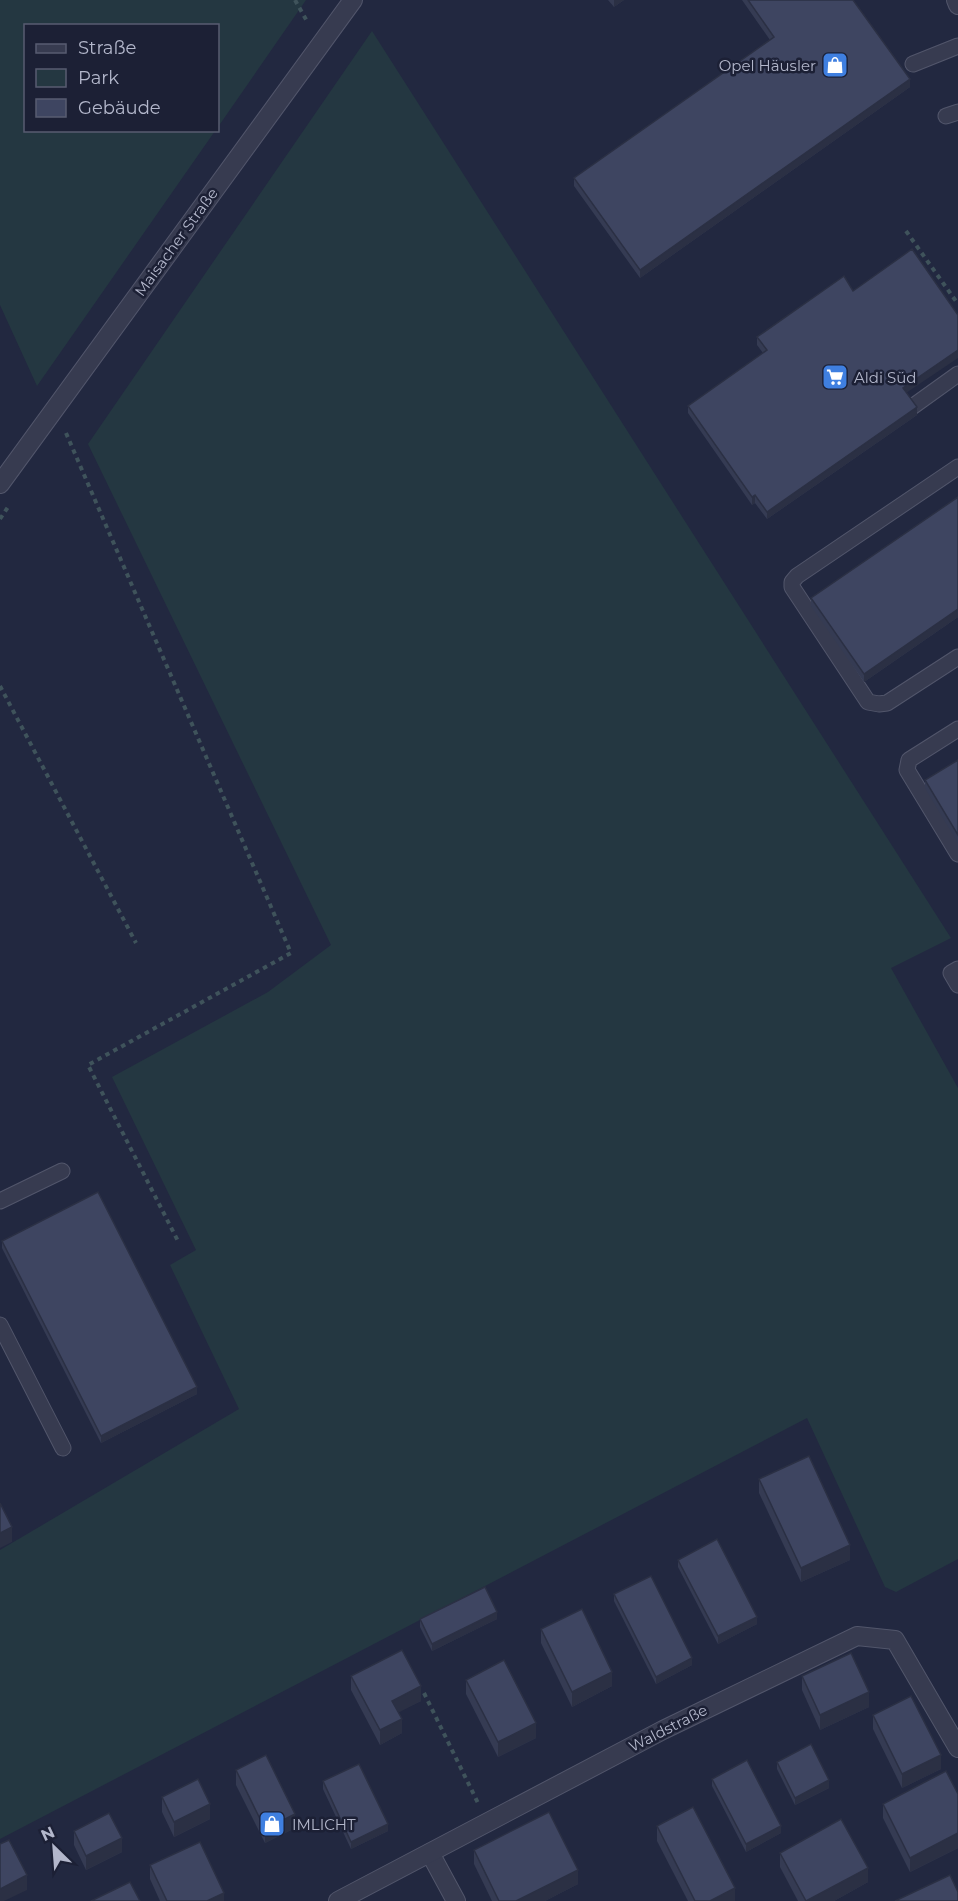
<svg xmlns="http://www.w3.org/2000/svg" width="958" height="1901" font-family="Montserrat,sans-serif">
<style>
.green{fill:#243741}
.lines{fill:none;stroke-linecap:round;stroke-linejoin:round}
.lane-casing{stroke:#52566b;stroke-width:17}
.street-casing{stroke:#52566b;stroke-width:20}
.path{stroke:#3f535b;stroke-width:4;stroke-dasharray:4.5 4.5;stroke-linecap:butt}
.lane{stroke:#373b50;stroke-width:15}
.street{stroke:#373b50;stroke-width:18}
.wall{fill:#353b53}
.shaded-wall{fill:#2b3044}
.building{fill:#3e4561;stroke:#2b3044;stroke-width:1.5}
.labels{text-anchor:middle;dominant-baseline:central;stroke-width:5;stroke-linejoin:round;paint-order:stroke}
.poi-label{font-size:15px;fill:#b3b7cb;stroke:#1c2035;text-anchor:start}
.street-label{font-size:15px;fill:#b3b7cb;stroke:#1c2035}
</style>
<rect width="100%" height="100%" fill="#222840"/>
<g class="green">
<path d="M0,0H306L218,127V26H26V130L215,131L37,386L0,305Z"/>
<path d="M372,31L951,938L891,968L958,1088V1559L896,1592L885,1587L807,1418L0,1839V1550L239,1409L170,1265L196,1250L112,1077L268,992L331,945L88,444Z"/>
</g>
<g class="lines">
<g class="lane-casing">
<g id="lane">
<path d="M913,64L958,46"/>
<path d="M946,116L958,112"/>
<path d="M912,407L958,374"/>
<path d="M958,467L797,576L792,582V587L868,702L879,704L887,703L958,657"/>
<path d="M958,729L909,760L907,770L958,854"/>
<path d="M958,969L951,973L958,985"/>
<path d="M0,1201L62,1171"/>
<path d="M0,1325L63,1448"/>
</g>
</g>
<g class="street-casing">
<g id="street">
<path d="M956,0L958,5"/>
<path d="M0,484L353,0"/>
<path d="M430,1853L456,1901"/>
<path d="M338,1901L663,1730L857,1636L895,1640L958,1748"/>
</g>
</g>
<g class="path">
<path d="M295,0L308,23"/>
<path d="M906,231L958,304"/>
<path d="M66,433L291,953L88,1065L179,1243"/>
<path d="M0,519L8,507"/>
<path d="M0,686L136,943"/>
<path d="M424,1693L478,1803"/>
</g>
<use href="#lane" class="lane"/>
<use href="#street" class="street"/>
</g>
<g class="wall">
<path d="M608,0H624L614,7Z"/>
<path d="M742,0H853L910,87L640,278L574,186V178L770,40Z"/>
<path d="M757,337L907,393L917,415L767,519L755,503L752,505L688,413V406L763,353L757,345Z"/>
<path d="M958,497V617L864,682L811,606V598Z"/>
<path d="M958,760V843L925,788V780Z"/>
<path d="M2,1241L197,1394L101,1443L2,1248Z"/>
<path d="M759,1479L850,1560L801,1582L759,1493Z"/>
<path d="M678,1560L757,1624L718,1644L678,1567Z"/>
<path d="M614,1594L692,1665L656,1684L614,1601Z"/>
<path d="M420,1619H497L432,1651L420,1627Z"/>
<path d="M541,1629L612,1686L572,1707L541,1643Z"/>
<path d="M351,1676L421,1701L398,1712L402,1733L380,1745L351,1690Z"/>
<path d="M802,1676L869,1707L820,1730L802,1690Z"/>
<path d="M466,1680L536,1738L498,1757L466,1694Z"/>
<path d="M873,1715L941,1769L902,1788L873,1729Z"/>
<path d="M777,1762L829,1788L795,1805L777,1769Z"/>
<path d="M236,1770L295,1828L265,1843L236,1785Z"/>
<path d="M712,1779L781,1833L746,1852L712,1786Z"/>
<path d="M323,1781L388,1831L351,1849L323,1789Z"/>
<path d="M958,1794V1848L910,1872L883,1818V1804Z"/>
<path d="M162,1797L210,1819L174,1837L162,1812Z"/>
<path d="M657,1826L735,1901H688L657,1841Z"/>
<path d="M74,1831L122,1852L86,1870L74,1845Z"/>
<path d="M474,1850L578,1884L545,1901H492L474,1864Z"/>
<path d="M780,1853L868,1882L834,1901H798L780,1867Z"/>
<path d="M150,1865L224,1901H160L150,1879Z"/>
</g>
<g class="shaded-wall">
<path d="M614,0H624L614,7Z"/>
<path d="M910,79V87L640,278V270Z"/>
<path d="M958,350V358L903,395V388Z"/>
<path d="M917,407V415L767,519V512Z"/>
<path d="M755,495V503L752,505V497Z"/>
<path d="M958,609V617L864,682V674Z"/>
<path d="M197,1387V1394L101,1443V1436Z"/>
<path d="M12,1527V1542L0,1548V1533Z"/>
<path d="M850,1545V1560L801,1582V1568Z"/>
<path d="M497,1612V1619L432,1651V1644Z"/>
<path d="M757,1617V1624L718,1644V1636Z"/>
<path d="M692,1658V1665L656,1684V1677Z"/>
<path d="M612,1672V1686L572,1707V1692Z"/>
<path d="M421,1686V1701L392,1716V1701Z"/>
<path d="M869,1692V1707L820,1730V1715Z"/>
<path d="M402,1719V1733L380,1745V1730Z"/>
<path d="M536,1723V1738L498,1757V1742Z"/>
<path d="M941,1755V1769L902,1788V1774Z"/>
<path d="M829,1780V1788L795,1805V1798Z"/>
<path d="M210,1804V1819L174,1837V1822Z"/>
<path d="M295,1814V1828L265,1843V1829Z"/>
<path d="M388,1824V1831L351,1849V1842Z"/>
<path d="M781,1826V1833L746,1852V1844Z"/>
<path d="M958,1833V1848L910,1872V1858Z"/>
<path d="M122,1838V1852L86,1870V1856Z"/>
<path d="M868,1868V1882L834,1901H807Z"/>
<path d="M578,1870V1884L545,1901H516Z"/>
<path d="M27,1875V1890L4,1901H0V1889Z"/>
<path d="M735,1888V1901H710Z"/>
<path d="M224,1893V1901H207Z"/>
</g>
<g class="building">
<path d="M748,0H853L910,79L640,270L574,178L774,37Z"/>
<path d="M912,249L958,315V350L903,388L917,407L767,512L755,495L752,497L688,406L767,350L757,337L844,276L853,291Z"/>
<path d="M958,497V609L864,674L811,598Z"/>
<path d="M958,760V835L925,780Z"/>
<path d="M98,1192L197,1387L101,1436L2,1241Z"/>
<path d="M809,1456L850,1545L801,1568L759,1479Z"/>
<path d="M0,1503L12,1527L0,1533Z"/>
<path d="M717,1539L757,1617L718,1636L678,1560Z"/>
<path d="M651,1576L692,1658L656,1677L614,1594Z"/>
<path d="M485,1587L497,1612L432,1644L420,1619Z"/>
<path d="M582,1609L612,1672L572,1692L541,1629Z"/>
<path d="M402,1650L421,1686L392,1701L402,1719L380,1730L351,1676Z"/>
<path d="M851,1653L869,1692L820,1715L802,1676Z"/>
<path d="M504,1660L536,1723L498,1742L466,1680Z"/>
<path d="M911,1696L941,1755L902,1774L873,1715Z"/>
<path d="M811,1744L829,1780L795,1798L777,1762Z"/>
<path d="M266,1755L295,1814L265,1829L236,1770Z"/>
<path d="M747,1760L781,1826L746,1844L712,1779Z"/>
<path d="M359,1764L388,1824L351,1842L323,1781Z"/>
<path d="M946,1771L958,1794V1833L910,1858L883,1804Z"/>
<path d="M198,1779L210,1804L174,1822L162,1797Z"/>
<path d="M693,1807L735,1888L710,1901H695L657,1826Z"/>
<path d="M549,1812L578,1870L516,1901H499L474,1850Z"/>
<path d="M109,1813L122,1838L86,1856L74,1831Z"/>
<path d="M841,1819L868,1868L806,1901L780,1853Z"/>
<path d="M9,1840L27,1875L0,1889V1844Z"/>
<path d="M200,1842L224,1893L207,1901H167L150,1865Z"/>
<path d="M950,1875L958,1892V1901H895Z"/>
<path d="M130,1882L140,1901H91Z"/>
</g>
<defs>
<g id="shop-square" transform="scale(1.35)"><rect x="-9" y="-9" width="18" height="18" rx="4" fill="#3f7fe0" stroke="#1c2035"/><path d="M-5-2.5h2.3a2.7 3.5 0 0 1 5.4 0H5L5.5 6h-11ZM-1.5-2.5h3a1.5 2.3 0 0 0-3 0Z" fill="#fff"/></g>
<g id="supermarket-square" transform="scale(1.35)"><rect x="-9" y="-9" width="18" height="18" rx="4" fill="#3f7fe0" stroke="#1c2035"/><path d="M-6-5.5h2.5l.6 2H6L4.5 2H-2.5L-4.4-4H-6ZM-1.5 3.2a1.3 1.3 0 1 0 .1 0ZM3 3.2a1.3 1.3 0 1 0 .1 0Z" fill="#fff"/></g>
</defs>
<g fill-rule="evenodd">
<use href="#shop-square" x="835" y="65"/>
<use href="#supermarket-square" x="835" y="377"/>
<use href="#shop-square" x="272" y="1824"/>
</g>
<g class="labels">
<g class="poi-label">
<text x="816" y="65" text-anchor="end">Opel Häusler</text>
<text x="854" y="377">Aldi Süd</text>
<text x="292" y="1824">IMLICHT</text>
</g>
<g class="street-label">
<text transform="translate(176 242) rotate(-54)">Maisacher Straße</text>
<text transform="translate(668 1728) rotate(-27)">Waldstraße</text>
</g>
</g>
<rect x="24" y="24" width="195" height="108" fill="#1c2035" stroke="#585c71" stroke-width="1.5"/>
<rect x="36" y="44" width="30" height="9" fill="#373b50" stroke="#585c71" stroke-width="1.5"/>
<text x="78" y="54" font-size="18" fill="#b3b7cb">Straße</text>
<rect x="36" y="69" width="30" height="18" fill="#243741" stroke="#585c71" stroke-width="1.5"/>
<text x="78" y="84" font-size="18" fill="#b3b7cb">Park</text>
<rect x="36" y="99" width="30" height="18" fill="#3e4561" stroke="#585c71" stroke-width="1.5"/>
<text x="78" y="114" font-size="18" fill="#b3b7cb">Gebäude</text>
<g transform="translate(54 1847) rotate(335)" stroke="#1c2035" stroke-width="4.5" paint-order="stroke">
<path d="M0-4.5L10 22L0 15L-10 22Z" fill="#b3b7cb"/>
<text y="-9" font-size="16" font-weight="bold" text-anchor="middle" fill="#b3b7cb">N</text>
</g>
</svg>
